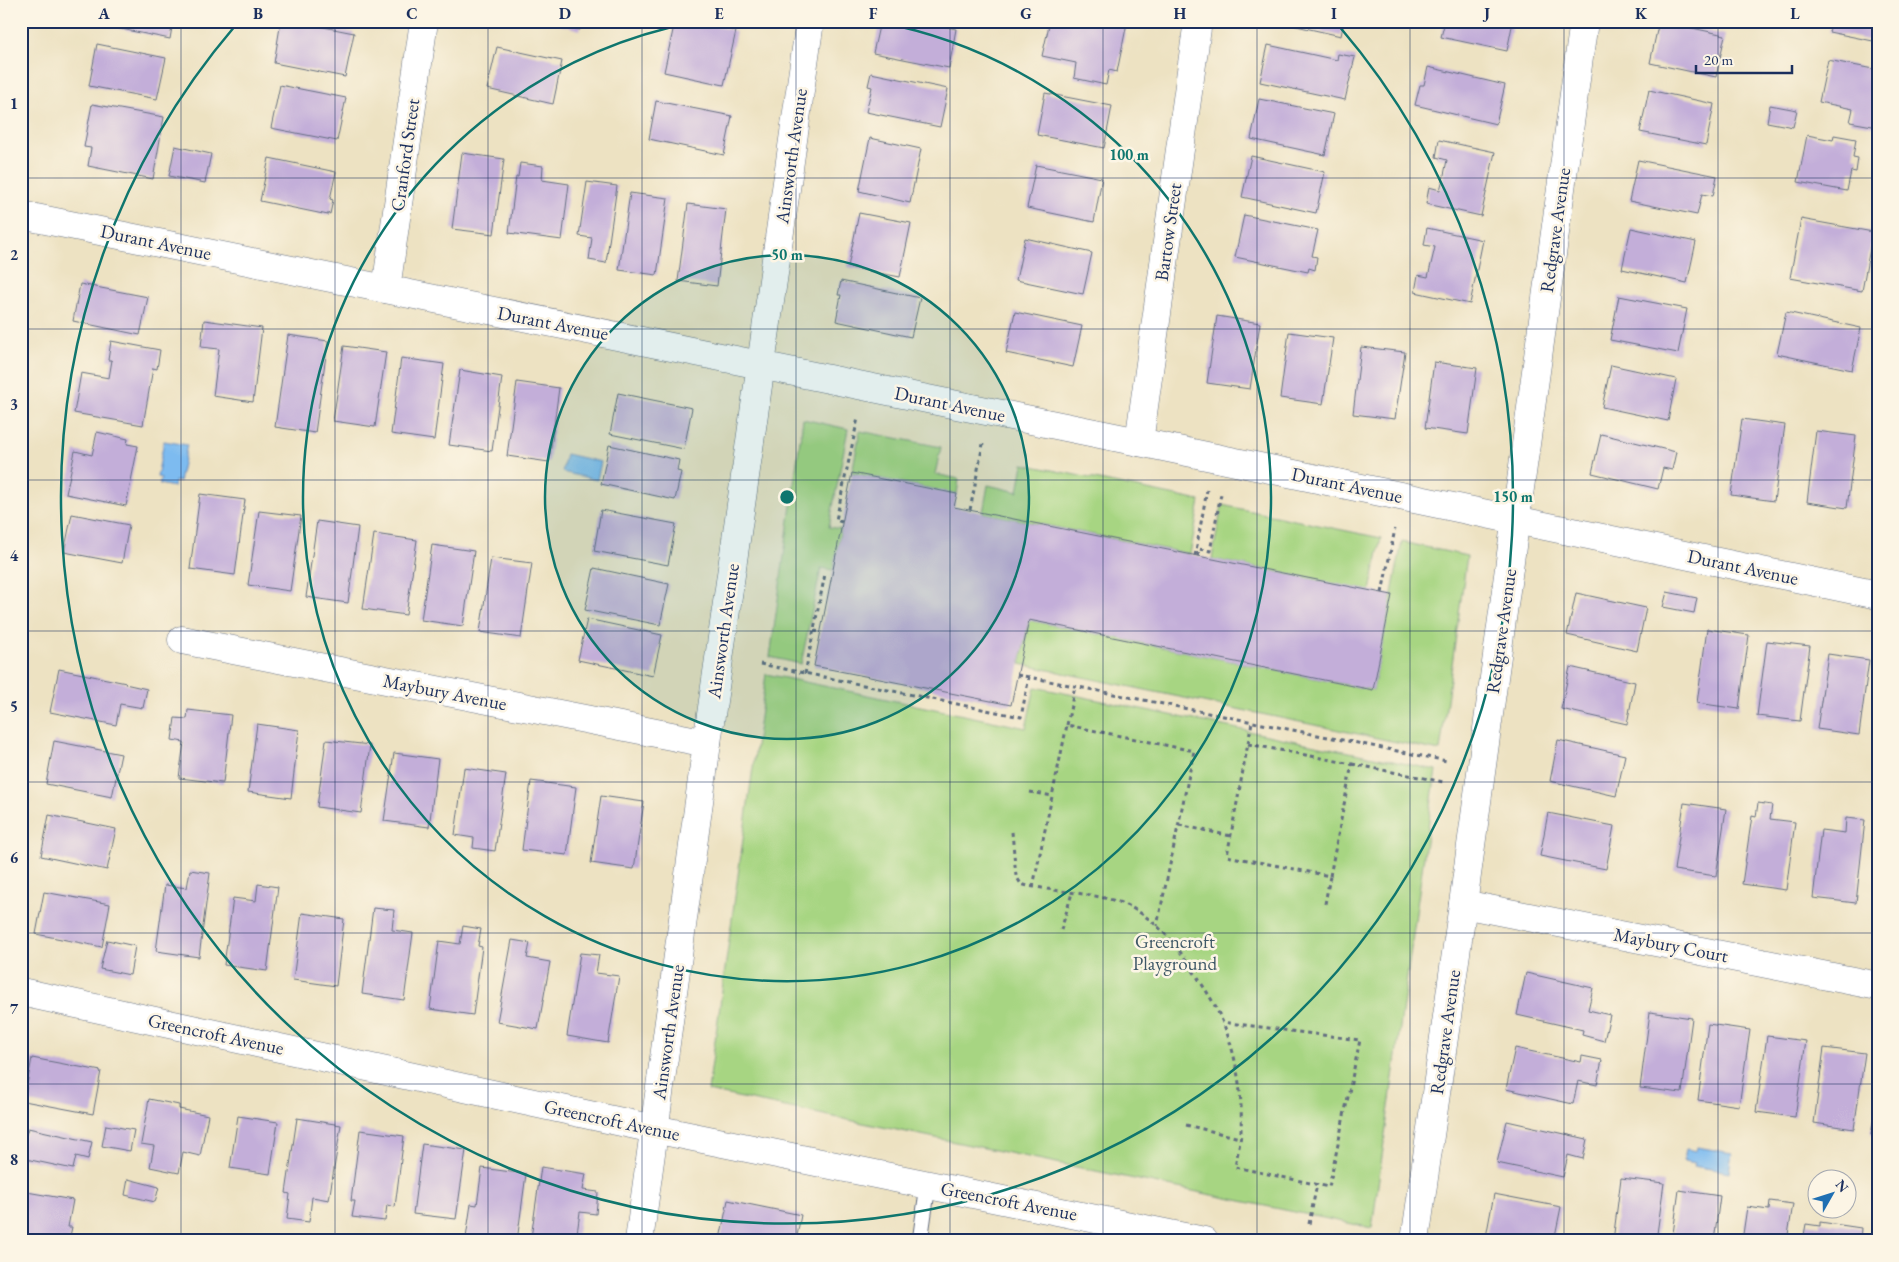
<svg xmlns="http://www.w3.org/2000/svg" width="1899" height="1262" font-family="'EB Garamond',serif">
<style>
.green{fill:#a7d582;stroke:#618270}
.water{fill:#7dbbf0;stroke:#4c75a7}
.building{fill:#c3aed9}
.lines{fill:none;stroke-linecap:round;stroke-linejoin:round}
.lane-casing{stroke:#646e81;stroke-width:17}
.street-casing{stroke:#646e81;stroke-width:29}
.path{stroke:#646e81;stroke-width:3;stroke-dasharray:4 4;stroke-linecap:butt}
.lane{stroke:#fff;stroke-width:15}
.street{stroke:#fff;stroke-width:28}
.grid{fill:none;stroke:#1b2f5e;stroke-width:1;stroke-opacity:0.55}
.ring{fill:none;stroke:#0f766e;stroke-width:2.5}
.labels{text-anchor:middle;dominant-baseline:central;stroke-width:5;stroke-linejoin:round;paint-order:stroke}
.street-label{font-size:19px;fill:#1b2f5e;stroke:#fcf5e5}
.park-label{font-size:19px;fill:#3e5867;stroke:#fcf5e5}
.centre{fill:#0f766e;stroke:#fcf5e5;stroke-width:2.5}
.ring-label{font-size:15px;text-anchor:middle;font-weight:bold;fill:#0f766e;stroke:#fcf5e5;stroke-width:5;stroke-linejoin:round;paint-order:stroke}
.neatline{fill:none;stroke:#1b2f5e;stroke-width:2}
.grid-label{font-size:16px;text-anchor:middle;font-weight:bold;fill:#1b2f5e}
</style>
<rect width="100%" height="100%" fill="#fcf5e5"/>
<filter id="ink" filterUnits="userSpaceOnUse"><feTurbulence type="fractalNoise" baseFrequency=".02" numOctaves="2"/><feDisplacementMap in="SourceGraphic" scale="10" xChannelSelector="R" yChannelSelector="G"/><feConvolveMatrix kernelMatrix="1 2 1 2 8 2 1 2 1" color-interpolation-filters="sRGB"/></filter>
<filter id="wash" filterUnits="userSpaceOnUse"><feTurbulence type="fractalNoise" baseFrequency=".0096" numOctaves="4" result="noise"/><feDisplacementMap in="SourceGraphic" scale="20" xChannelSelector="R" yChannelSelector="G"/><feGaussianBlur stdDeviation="1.12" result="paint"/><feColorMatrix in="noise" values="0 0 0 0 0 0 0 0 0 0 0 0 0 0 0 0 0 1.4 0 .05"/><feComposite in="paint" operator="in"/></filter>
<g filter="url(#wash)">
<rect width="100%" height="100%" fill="#ede2c2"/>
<g class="green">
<path d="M803,419L848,429L829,527L841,529L833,570L821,568L801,664L770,657Z"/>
<path d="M860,431L941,447L935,474L959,479L957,494L852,473Z"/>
<path d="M1023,464L1200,501L1190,554L983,513L988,485L1018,492Z"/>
<path d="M1222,505L1381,538L1370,591L1212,559Z"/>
<path d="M1402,542L1467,556L1440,751L1020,664L1029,620L1373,690Z"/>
<path d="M766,674L1026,728L1035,687L1436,770L1372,1228L708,1091Z"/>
</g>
<g class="water">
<path d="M164,441L187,445L179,482L175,481L174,487L159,484L161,478L157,477Z"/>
<path d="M566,454L601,462L597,480L562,472Z"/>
<path d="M1697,1147L1732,1153L1729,1172L1693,1166L1694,1163L1684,1161L1686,1149L1696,1151Z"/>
</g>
<g id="blocks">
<g class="building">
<path d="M93,21H173L170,39L92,23Z"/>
<path d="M281,21H293L354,33L345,77L274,63Z"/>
<path d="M546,21H582L580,30Z"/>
<path d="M675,21H692L736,31L724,85L664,72Z"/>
<path d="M877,21H917L956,29L949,68L873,53L879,26H876Z"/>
<path d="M1050,21H1117L1127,23L1117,72L1109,70L1106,85L1074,78L1076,63L1042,56Z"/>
<path d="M1274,21H1344L1341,36Z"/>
<path d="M1445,21H1513L1507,51L1441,37Z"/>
<path d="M1659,21L1725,35L1716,77L1650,63Z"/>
<path d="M1832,21H1878V42L1829,32Z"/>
<path d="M97,44L166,58L157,99L89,86Z"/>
<path d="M1268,45L1337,60L1338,54L1355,57L1345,100L1260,82Z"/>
<path d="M497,47L562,61L553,104L487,89Z"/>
<path d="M1828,60L1878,70V127L1850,122L1853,109L1819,102Z"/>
<path d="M1428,67L1505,85L1496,124L1415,105L1420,85H1424Z"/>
<path d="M871,73L948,89L940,127L866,112L872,87L868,86Z"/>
<path d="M280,85L346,98L337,141L271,128Z"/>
<path d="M1649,90L1714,104L1706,145L1640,132Z"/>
<path d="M1045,93L1112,106L1104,148L1037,135Z"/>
<path d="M1259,99L1334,114L1325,155L1251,139Z"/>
<path d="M656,101L732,116L724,155L649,139Z"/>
<path d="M92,104L164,117L153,179L88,166L91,148L84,147Z"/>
<path d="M1770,105L1797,110L1793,127L1767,122Z"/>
<path d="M1807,135L1833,140L1834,135L1856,139L1853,157L1858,158L1856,172L1851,171L1847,191L1798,182Z"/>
<path d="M870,138L921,149L910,203L859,191Z"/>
<path d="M1439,140L1495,152L1481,216L1426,204L1429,187L1440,190L1444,175L1447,160L1436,157Z"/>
<path d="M175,146L211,154L205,183L169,176Z"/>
<path d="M462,153L504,159L494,234L452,229Z"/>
<path d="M1251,156L1325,172L1316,213L1242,197Z"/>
<path d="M269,158L336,172L330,199L333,200L330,214L328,213V215L260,201Z"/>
<path d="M1638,160L1717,176L1713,196L1702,194L1697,215L1629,201Z"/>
<path d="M520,163L543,166L542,180L569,184L562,240L509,233L516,177H518Z"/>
<path d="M1036,165L1102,178L1094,222L1027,208Z"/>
<path d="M587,182L617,186L606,263L589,260L592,238L579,236Z"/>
<path d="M630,193L668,198L657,275L619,270Z"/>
<path d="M688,204L726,209L717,286L678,281Z"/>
<path d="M859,213L911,223L900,277L848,267Z"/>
<path d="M1244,215L1318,230L1312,256L1317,257L1315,270L1309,268L1308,272L1235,257Z"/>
<path d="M1801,219L1873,232L1862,291L1790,278Z"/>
<path d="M1427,228L1483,240L1470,304L1415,292L1418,275L1428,277L1435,247L1424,245Z"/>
<path d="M1631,228L1696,242L1687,283L1622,269Z"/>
<path d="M1025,238L1092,253L1083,294L1016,280Z"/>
<path d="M841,281L920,298L911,337L836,321L841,295H838Z"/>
<path d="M80,284L148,297L140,335L73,321Z"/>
<path d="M1619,296L1687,309L1678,353L1610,340Z"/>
<path d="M1015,312L1082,326L1073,367L1006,353Z"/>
<path d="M1786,312L1861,328L1852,370L1777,354Z"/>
<path d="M1217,316L1260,323L1250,389L1207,383Z"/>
<path d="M204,320L262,328L253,402L213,396L219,349L201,347Z"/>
<path d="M1289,332L1333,338L1323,404L1280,398Z"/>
<path d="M288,335L328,341L315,433L275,427Z"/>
<path d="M111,341L160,350L157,369L153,368L143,425L74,413L81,373L109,378L112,360H108Z"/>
<path d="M344,346L386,352L375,427L333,421Z"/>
<path d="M1361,347L1405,352L1395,419L1353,414Z"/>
<path d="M401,358L444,364L434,440L391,434Z"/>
<path d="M1434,362L1477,368L1468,434L1425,428Z"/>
<path d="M1611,365L1676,379L1668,421L1602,407Z"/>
<path d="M460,370L502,377L492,451L449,445Z"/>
<path d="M517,382L559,388L549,462L507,456Z"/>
<path d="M618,393L692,408L684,449L610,434Z"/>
<path d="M1742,419L1785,425L1774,501L1731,495Z"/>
<path d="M1816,431L1856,436L1847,508L1807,502Z"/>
<path d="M97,432L128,439L127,444L138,446L126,506L66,494L75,451L92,455Z"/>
<path d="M1601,434L1676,452L1672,470L1663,468L1658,489L1592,473Z"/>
<path d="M609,445L679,460L677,471L681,472L675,500L601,484Z"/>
<path d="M852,473L957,494L954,507L1392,595L1373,690L1029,620L1011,705L814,666Z"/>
<path d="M200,494L245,500L235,575L190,569Z"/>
<path d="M601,510L676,524L668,565L594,551Z"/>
<path d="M259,511L301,516L290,591L248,585Z"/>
<path d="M72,514L129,525L122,563L64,552Z"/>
<path d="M317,521L358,527L348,603L306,597Z"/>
<path d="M374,534L417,540L406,615L363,609Z"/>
<path d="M432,545L474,551L463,626L421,620Z"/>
<path d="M491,558L532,563L521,638L480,632Z"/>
<path d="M594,568L669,584L660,625L585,610Z"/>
<path d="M1667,592L1697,598L1694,613L1663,607Z"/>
<path d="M1576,593L1646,608L1637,651L1567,635Z"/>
<path d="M587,619L662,635L653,676L578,660Z"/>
<path d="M1707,629L1749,635L1739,709L1697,703Z"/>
<path d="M1767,641L1810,646L1800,721L1757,716Z"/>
<path d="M1828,654L1869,660L1859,735L1817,729Z"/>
<path d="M1570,667L1635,682L1627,724L1561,709Z"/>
<path d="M59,669L126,683L125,684L147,689L143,708L120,704L116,725L50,712Z"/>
<path d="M188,710L231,715L223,783L179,778L184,742L172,740L175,718L187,719Z"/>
<path d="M257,724L299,730L291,798L248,792Z"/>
<path d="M326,740L370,745L361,813L317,807Z"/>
<path d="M1558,740L1625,755L1616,796L1550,781Z"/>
<path d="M54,741L121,754L112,797L46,784Z"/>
<path d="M394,753L438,759L429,827L384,821Z"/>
<path d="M464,768L506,774L495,851L473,848L474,838L455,835Z"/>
<path d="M531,781L576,787L567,855L522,850Z"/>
<path d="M601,796L644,802L634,869L591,863Z"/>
<path d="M1684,803L1726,809L1716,876L1674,870Z"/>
<path d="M1758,803L1772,805L1770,819L1795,822L1786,890L1742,884L1752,816L1756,817Z"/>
<path d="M1548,813L1614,826L1606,869L1540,856Z"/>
<path d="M49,815L116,829L107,870L41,856Z"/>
<path d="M1846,818L1865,820L1856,903L1813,898L1821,830L1845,833Z"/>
<path d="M190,870L210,873L199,957L156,951L165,885L187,888Z"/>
<path d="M258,884L278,887L267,971L224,965L233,898L256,901Z"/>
<path d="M44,892L110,904L102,947L36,934Z"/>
<path d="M373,908L394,910L392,930L413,933L404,1000L362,994Z"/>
<path d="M302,913L344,919L336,986L293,980Z"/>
<path d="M463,926L481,929L478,946L482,947L473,1015L430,1009L439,941L460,944Z"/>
<path d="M107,940L135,946L130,975L100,969Z"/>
<path d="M512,940L530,943L527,958L550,962L538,1029L497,1022Z"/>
<path d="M580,953L599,955L596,973L619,976L608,1043L567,1036Z"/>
<path d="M1526,973L1593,988L1588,1010L1610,1015L1604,1041L1582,1035L1583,1030L1517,1015Z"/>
<path d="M1650,1012L1692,1018L1682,1093L1640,1088Z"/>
<path d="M1708,1024L1750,1030L1739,1106L1698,1100Z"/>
<path d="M1767,1036L1806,1041L1795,1117L1756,1112Z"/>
<path d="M1515,1048L1581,1062L1582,1056L1602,1060L1597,1085L1578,1081L1573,1104L1506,1089Z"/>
<path d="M1824,1048L1865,1053L1854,1129L1814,1123Z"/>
<path d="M32,1058L101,1071L93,1114L24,1101Z"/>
<path d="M149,1099L179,1105V1109L208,1115L200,1156L183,1152L179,1173L150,1167L154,1146L141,1144Z"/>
<path d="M1877,1099H1878V1136L1871,1135Z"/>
<path d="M238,1116L278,1122L270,1174L230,1168Z"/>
<path d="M297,1118L341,1125L329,1200L312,1197L309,1222L287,1219L290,1194L286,1193Z"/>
<path d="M1507,1121L1587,1139L1583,1159L1568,1155L1563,1177L1497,1163Z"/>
<path d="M106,1125L134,1130L130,1151L102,1146Z"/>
<path d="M28,1128L92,1142L88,1159L76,1156L73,1169L21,1158V1135H26Z"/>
<path d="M360,1130L404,1136L395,1207L387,1205L385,1221L352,1217L355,1201H351Z"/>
<path d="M422,1144L466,1150L456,1219L413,1214Z"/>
<path d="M541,1167L586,1174L583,1190L598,1192L596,1214L580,1212L576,1241H551L531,1238Z"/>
<path d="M482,1168L526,1174L517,1241H488L466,1238L471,1204L477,1205Z"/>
<path d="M1621,1178L1664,1183L1656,1241H1613Z"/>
<path d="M128,1179L159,1187L155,1202L125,1195Z"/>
<path d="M1679,1190L1720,1196L1714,1241H1672Z"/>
<path d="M21,1191L73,1200L68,1227H72L69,1241H21Z"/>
<path d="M1494,1194L1561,1207L1554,1241H1505L1486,1237Z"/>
<path d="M728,1200L801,1215L796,1241H731L720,1239Z"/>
<path d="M1770,1201L1793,1204L1787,1241H1742L1747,1207L1769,1210Z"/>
<path d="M1820,1222L1861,1228L1860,1241H1803L1806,1224L1820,1226Z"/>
</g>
</g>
</g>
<g filter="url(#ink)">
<use href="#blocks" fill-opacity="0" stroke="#646e81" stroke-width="1"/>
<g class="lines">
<g class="lane-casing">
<path id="lane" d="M920,1241L928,1185"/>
</g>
<g class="street-casing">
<g id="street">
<path d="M21,215L1139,442L1878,595"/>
<path d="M386,289L424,21"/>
<path d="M1139,442L1198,21"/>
<path d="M182,640L707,743"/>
<path d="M1463,904L1878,986"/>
<path d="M21,992L654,1129L1204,1241"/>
<path d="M639,1241L707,743L810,21"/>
<path d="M1415,1241L1463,904L1584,21"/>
</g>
</g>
<g class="path">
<path d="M970,510L983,444"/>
<path d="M842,522L836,520L858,418"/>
<path d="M1195,556L1207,490"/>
<path d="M1198,556L1199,549L1210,551L1221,494"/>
<path d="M1382,593L1395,529"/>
<path d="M814,631L821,632"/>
<path d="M760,664L1021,717L1029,677L1447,761"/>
<path d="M805,674L825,574"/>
<path d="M1017,675L1029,677"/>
<path d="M1067,725L1075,686"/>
<path d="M1248,744L1352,764L1330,876L1227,856L1252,722"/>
<path d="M1352,764L1444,782"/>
<path d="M1030,792L1053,796"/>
<path d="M1179,825L1231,836"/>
<path d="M1012,832L1016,876L1021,884C1029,887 1038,887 1047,889C1072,893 1106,895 1128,906C1155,919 1174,942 1190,966C1199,980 1209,994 1216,1008C1235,1044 1243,1090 1241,1130C1241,1142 1237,1155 1235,1167L1329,1187L1360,1040L1222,1022"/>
<path d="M1033,887L1067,725L1194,751L1157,926"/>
<path d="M1325,904L1330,876"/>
<path d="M1061,930L1072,893"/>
<path d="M1186,1125L1240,1138"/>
<path d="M1309,1224L1317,1184"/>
</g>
<use href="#lane" class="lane"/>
<use href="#street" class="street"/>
</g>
</g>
<path class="grid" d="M181,21V1241M335,21V1241M488,21V1241M642,21V1241M796,21V1241M950,21V1241M1103,21V1241M1257,21V1241M1410,21V1241M1564,21V1241M1718,21V1241M21,178H1878M21,329H1878M21,480H1878M21,631H1878M21,782H1878M21,933H1878M21,1084H1878"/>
<circle cx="787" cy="497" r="242" fill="#0f766e" fill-opacity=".12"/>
<g class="ring">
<circle cx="787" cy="497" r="242"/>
<path d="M879 22A484 484 0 1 1 695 22"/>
<path d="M1339 26A726 726 0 1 1 235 26"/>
</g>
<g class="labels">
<g class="street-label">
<text transform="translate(405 155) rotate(-82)">Cranford Street</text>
<text transform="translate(791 156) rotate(-82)">Ainsworth Avenue</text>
<text transform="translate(1555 230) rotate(-82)">Redgrave Avenue</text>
<text transform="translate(1168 232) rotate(-82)">Bartow Street</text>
<text transform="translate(156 242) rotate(12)">Durant Avenue</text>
<text transform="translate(553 323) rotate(11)">Durant Avenue</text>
<text transform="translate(950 404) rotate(12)">Durant Avenue</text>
<text transform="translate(1347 485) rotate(12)">Durant Avenue</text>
<text transform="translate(1743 567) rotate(12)">Durant Avenue</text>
<text transform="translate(723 631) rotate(-82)">Ainsworth Avenue</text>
<text transform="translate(1501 631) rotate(-82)">Redgrave Avenue</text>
<text transform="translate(445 692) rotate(11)">Maybury Avenue</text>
<text transform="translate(1671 945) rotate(11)">Maybury Court</text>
<text transform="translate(668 1032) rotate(-82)">Ainsworth Avenue</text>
<text transform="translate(1445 1032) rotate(-82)">Redgrave Avenue</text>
<text transform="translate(216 1034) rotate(12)">Greencroft Avenue</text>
<text transform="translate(612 1120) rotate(12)">Greencroft Avenue</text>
<text transform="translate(1009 1201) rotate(11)">Greencroft Avenue</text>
</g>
<g class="park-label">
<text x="1175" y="941">Greencroft<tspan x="1175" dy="22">Playground</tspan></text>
</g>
</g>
<circle cx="787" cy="497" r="8" class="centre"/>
<g class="ring-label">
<text x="1129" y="160">100 m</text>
<text x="787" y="260">50 m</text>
<text x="1513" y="502">150 m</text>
</g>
<rect width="1899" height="1262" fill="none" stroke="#fcf5e5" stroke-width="55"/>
<g transform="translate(1832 1194) rotate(51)"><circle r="24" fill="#fcf5e5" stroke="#a2a6af"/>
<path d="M0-4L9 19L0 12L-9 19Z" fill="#1f6fb2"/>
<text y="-8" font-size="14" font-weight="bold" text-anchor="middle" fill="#1b2f5e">N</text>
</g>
<path d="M1696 65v8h96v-8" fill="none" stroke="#1b2f5e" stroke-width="2.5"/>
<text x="1704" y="65" font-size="15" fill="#1b2f5e" stroke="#fcf5e5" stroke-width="4" paint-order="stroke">20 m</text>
<rect x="28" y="28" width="1844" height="1206" class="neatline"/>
<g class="grid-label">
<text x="104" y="19">A</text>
<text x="258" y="19">B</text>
<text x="412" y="19">C</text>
<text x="565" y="19">D</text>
<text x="719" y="19">E</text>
<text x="873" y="19">F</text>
<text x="1026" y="19">G</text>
<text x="1180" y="19">H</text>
<text x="1334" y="19">I</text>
<text x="1487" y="19">J</text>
<text x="1641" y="19">K</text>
<text x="1795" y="19">L</text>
<text x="14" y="109">1</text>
<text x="14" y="260">2</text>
<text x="14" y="410">3</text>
<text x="14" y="561">4</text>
<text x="14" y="712">5</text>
<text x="14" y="863">6</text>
<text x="14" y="1014">7</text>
<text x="14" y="1165">8</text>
</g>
</svg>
